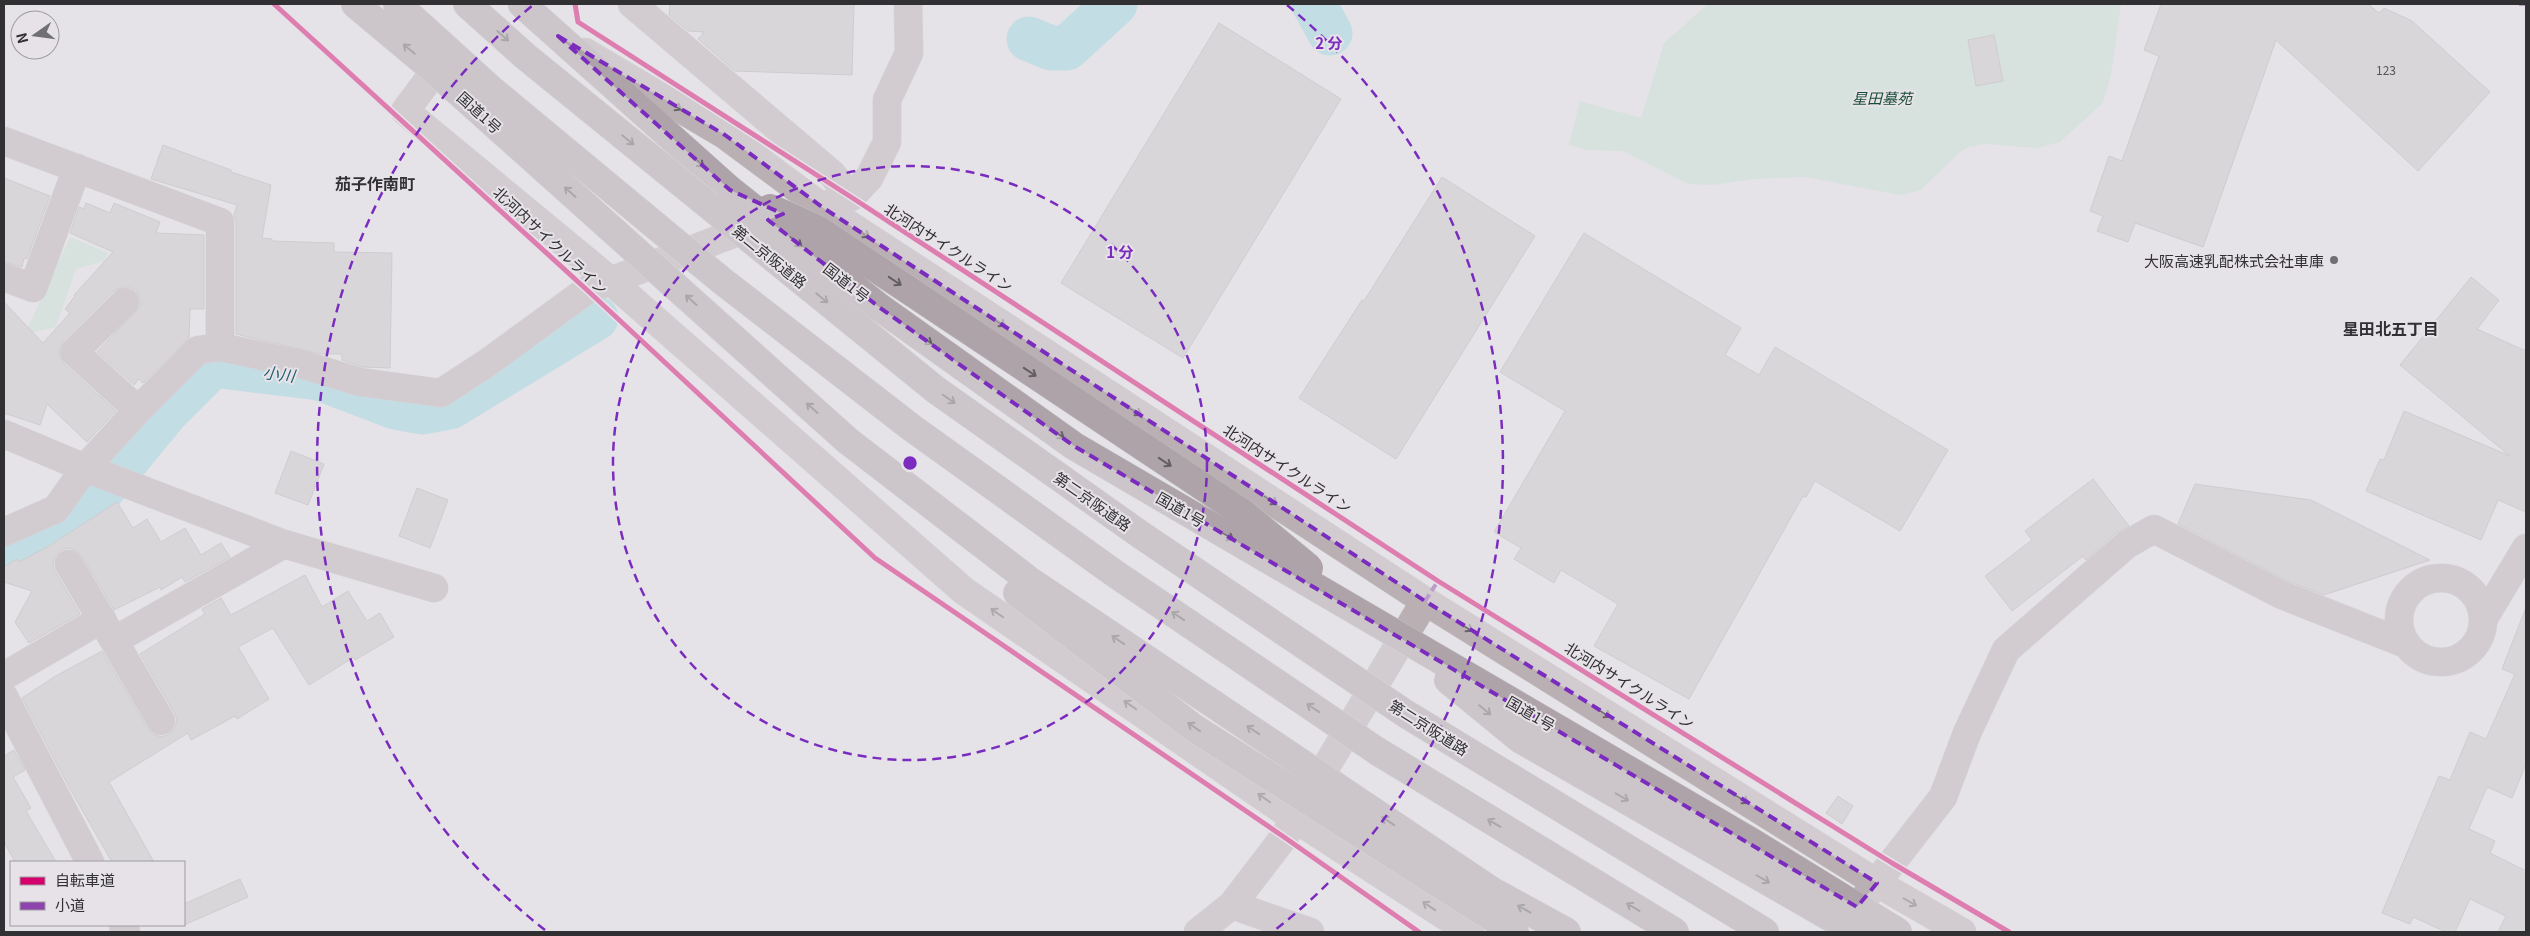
<svg xmlns="http://www.w3.org/2000/svg" width="2530" height="936" font-family="Georgia,'Noto Sans JP',serif">
<style>
.green{fill:#c5dfd2}
.lines{fill:none;stroke-linecap:round;stroke-linejoin:round}
.river{stroke:#9ad4e1;stroke-width:45}
.building{fill:#c8c6c7;stroke:#b1afb1}
.minor-casing{stroke:#c1c0c2;stroke-width:29}
.highway-casing{stroke:#c1c0c2;stroke-width:29}
.minor{stroke:#bab0b4;stroke-width:28}
.highway{stroke:#aea3a9;stroke-width:28}
.highway-bridge-casing{stroke:#c1c0c2;stroke-width:29;stroke-linecap:butt}
.highway-bridge{stroke:#aea3a9;stroke-width:28}
.quiet{stroke:#8e44ad;stroke-width:4;stroke-dasharray:8 4;stroke-linecap:butt}
.cycleway-casing{stroke:#e6e2e8;stroke-width:8}
.cycleway{stroke:#d6006c;stroke-width:5}
.oneway{stroke:#635e62}
.oneway2{stroke:#686366}
.marked{fill:none;stroke:#7b2cbf;stroke-width:4;stroke-dasharray:10 6;stroke-linejoin:round}
.ring{fill:none;stroke:#7b2cbf;stroke-width:2.5;stroke-dasharray:9 6}
.poi-dot{fill:#706f71;stroke:#e6e2e8;stroke-width:2}
.labels{text-anchor:middle;dominant-baseline:central;stroke-width:4;stroke-linejoin:round;paint-order:stroke}
.number-label{font-size:12px;fill:#575657}
.park-label{font-size:15px;font-style:italic;fill:#194d35;stroke:#e6e2e8}
.street-label{font-size:15px;fill:#313032;stroke:#e6e2e8}
.poi-label{font-size:15px;fill:#313032;stroke:#e6e2e8;text-anchor:end}
.neighbourhood-label{font-size:16px;font-weight:bold;fill:#313032;stroke:#e6e2e8}
.water-label{font-size:16px;font-style:italic;fill:#1e616e;stroke:#e6e2e8}
.centre{fill:#7b2cbf;stroke:#e6e2e8;stroke-width:2.5}
.ring-label{font-size:15px;text-anchor:middle;font-weight:bold;fill:#7b2cbf;stroke:#e6e2e8;stroke-width:4;stroke-linejoin:round;paint-order:stroke}
</style>
<rect width="100%" height="100%" fill="#e5e3e7"/>
<g class="green">
<path d="M1708,4H2121L2111,75L2103,103L2060,142L2037,148L1985,144L1968,147L1959,153L1921,190L1900,195L1805,177L1753,179L1714,185L1688,184L1623,151L1586,150L1569,145L1580,101L1641,118L1664,43Z"/>
<path d="M70,237L108,253L104,261L76,269L56,327L25,334Z"/>
</g>
<g class="lines">
<g class="river">
<path d="M1314,4L1330,33"/>
<path d="M1029,39L1051,48H1067L1115,4"/>
<path d="M4,546L61,523L79,506L96,497L167,411L213,365L319,378L395,407L423,412L450,407L596,318"/>
</g>
</g>
<g class="building">
<path d="M670,4H854L852,75L735,71L698,39L704,32L688,31L669,15Z"/>
<path d="M2161,4H2368L2379,13L2384,8L2412,21L2490,92L2418,171L2276,40L2203,247L2135,223L2128,242L2097,231L2103,216L2090,211L2109,156L2122,161L2159,56L2144,50Z"/>
<path d="M1219,23L1341,99L1183,358L1061,283Z"/>
<path d="M1994,35L2003,81L1976,86L1968,40Z"/>
<path d="M163,145L231,170V172L271,185L262,238L272,239V241L334,243V252L392,253L390,368L363,367L342,360V354H321L236,334V222L234,215L237,205L151,179Z"/>
<path d="M1442,177L1535,236L1396,459L1299,398L1362,300L1364,301Z"/>
<path d="M4,178L50,196L27,259L24,258L22,267L4,262Z"/>
<path d="M86,203L110,213L114,203L160,222L156,233L204,235V309H190L189,338L143,383L139,379L134,385L97,352L140,307V298L136,291L130,287H122L114,291L63,341L59,348V356L64,364L116,411L87,442L47,404L40,425L4,413V302L43,343L70,313L65,309L75,296L74,295L113,252L70,233L79,207L84,209Z"/>
<path d="M1584,233L1741,328L1725,355L1759,375L1775,347L1948,450L1900,531L1815,481L1806,497L1803,496L1689,699L1594,646L1618,604L1561,570L1554,583L1514,559L1521,548L1494,532L1565,411L1500,372Z"/>
<path d="M2471,277L2499,300L2477,329L2526,351V512L2498,500L2481,540L2366,491L2380,459L2384,460L2404,411L2510,456L2400,365Z"/>
<path d="M291,451L324,464L308,505L275,493Z"/>
<path d="M2093,479L2129,526L2116,533L2086,560L2083,556L2012,611L1985,576L2032,540L2025,531Z"/>
<path d="M2195,484L2311,500L2430,560L2324,595L2288,581L2178,524Z"/>
<path d="M417,488L448,500L430,548L399,536Z"/>
<path d="M117,502L133,528L147,519L161,542L185,528L201,555L221,543L230,557L185,582L182,577L161,590L160,587L114,610L82,556L77,551L69,548L62,550L55,557L53,565L55,571L80,614L29,643L15,622L32,591L4,582V567L17,559L19,562L49,546Z"/>
<path d="M305,575L322,607L348,591L367,621L380,613L394,637L355,660L354,657L309,685L273,628L238,647L269,699L237,719L235,716L191,740L188,733L109,782L154,862H112L70,789L22,698L54,677L102,651L148,729L153,734L161,737L168,735L175,728L177,720L175,714L140,654L205,614L202,609L221,598L231,615Z"/>
<path d="M2525,610L2526,764L2512,798L2487,787L2469,829L2495,841L2490,853L2526,871V932H2498L2506,916L2470,899L2455,932H2446L2413,917L2410,924L2382,913L2439,776L2450,780L2470,732L2486,739L2515,674L2502,669Z"/>
<path d="M14,750L25,770L13,777L31,808L26,811L56,862H15L4,842V756Z"/>
<path d="M1838,796L1853,806L1842,824L1826,813Z"/>
<path d="M240,879L248,897L184,925V904Z"/>
</g>
<g class="lines">
<g class="minor-casing">
<g id="minor">
<path d="M632,4L832,174L851,197"/>
<path d="M585,52L725,135L822,207L1425,601L1877,883L1962,932"/>
<path d="M435,71L405,111L612,282L964,591L1294,818L1470,932"/>
<path d="M4,141L220,222V347"/>
<path d="M809,210L851,197L869,178L887,142V100L909,53L908,4"/>
<path d="M4,277L33,288L77,168"/>
<path d="M125,302L74,352L138,410"/>
<path d="M4,434L85,468L284,544L434,588"/>
<path d="M4,532L56,509L85,468L138,410L198,350L220,347L301,364L360,382L441,393L487,363L587,290L761,223"/>
<path d="M69,564L161,721"/>
<circle cx="2441" cy="620" r="42"/>
<path d="M2484,618L2526,548"/>
<path d="M115,640L284,544"/>
<path d="M4,676L102,619"/>
<path d="M4,697L90,862"/>
<path d="M1866,896L1943,797L1967,733L2006,650L2126,545L2154,529L2282,595L2406,644"/>
<path d="M1232,905L1310,932"/>
<path d="M123,925L126,932"/>
<path d="M1198,932L1232,905L1284,837L1425,601"/>
</g>
</g>
<g class="highway-casing">
<path id="highway" d="M522,4L730,190"/>
</g>
<use href="#minor" class="minor"/>
<use href="#highway" class="highway"/>
<g class="highway-bridge-casing">
<g id="highway-bridge">
<path d="M355,4L435,71L848,441L1030,581L1492,891L1567,932"/>
<path d="M397,4L493,91L721,280L912,428L1114,573L1377,751L1675,932"/>
<path d="M467,4L525,56L936,390L1141,535L1406,714L1765,932"/>
<path d="M730,190L879,307L1074,446L1750,841L1898,932"/>
<path d="M770,208L817,229L1244,514L1309,568"/>
<path d="M1017,593L1194,728L1515,932"/>
<path d="M1448,680L1520,739L1856,932"/>
</g>
</g>
<use href="#highway-bridge" class="highway-bridge"/>
<g class="quiet">
<path d="M2519,4H2526"/>
<path d="M1425,601L1438,581"/>
</g>
<g class="cycleway-casing">
<g id="cycleway">
<path d="M274,4L587,290L875,558L1284,837L1419,932"/>
<path d="M575,4L578,22L851,197L1438,581L1892,863L2009,932"/>
</g>
</g>
<use href="#cycleway" class="cycleway"/>
</g>
<defs><path id="oneway-shaft" d="M-6 0H5M1.5-3L5.5 0L1.5 3" fill="none" stroke-width="1.6" stroke-linecap="round" stroke-linejoin="round" transform="scale(1.25)"/></defs>
<g class="oneway">
<use href="#oneway-shaft" transform="translate(503 36) rotate(42)"/>
<use href="#oneway-shaft" transform="translate(409 49) rotate(-140)"/>
<use href="#oneway-shaft" transform="translate(628 140) rotate(39)"/>
<use href="#oneway-shaft" transform="translate(698 162) rotate(42)"/>
<use href="#oneway-shaft" transform="translate(570 192) rotate(-138)"/>
<use href="#oneway-shaft" transform="translate(796 242) rotate(38)"/>
<use href="#oneway-shaft" transform="translate(895 281) rotate(34)"/>
<use href="#oneway-shaft" transform="translate(822 298) rotate(39)"/>
<use href="#oneway-shaft" transform="translate(691 300) rotate(-138)"/>
<use href="#oneway-shaft" transform="translate(926 340) rotate(35)"/>
<use href="#oneway-shaft" transform="translate(1030 372) rotate(34)"/>
<use href="#oneway-shaft" transform="translate(949 399) rotate(35)"/>
<use href="#oneway-shaft" transform="translate(812 408) rotate(-138)"/>
<use href="#oneway-shaft" transform="translate(1058 434) rotate(35)"/>
<use href="#oneway-shaft" transform="translate(1165 462) rotate(34)"/>
<use href="#oneway-shaft" transform="translate(1227 536) rotate(30)"/>
<use href="#oneway-shaft" transform="translate(1178 616) rotate(-146)"/>
<use href="#oneway-shaft" transform="translate(1118 640) rotate(-146)"/>
<use href="#oneway-shaft" transform="translate(1313 708) rotate(-146)"/>
<use href="#oneway-shaft" transform="translate(1485 710) rotate(39)"/>
<use href="#oneway-shaft" transform="translate(1194 727) rotate(-145)"/>
<use href="#oneway-shaft" transform="translate(1253 730) rotate(-146)"/>
<use href="#oneway-shaft" transform="translate(1622 797) rotate(30)"/>
<use href="#oneway-shaft" transform="translate(1388 821) rotate(-146)"/>
<use href="#oneway-shaft" transform="translate(1494 823) rotate(-149)"/>
<use href="#oneway-shaft" transform="translate(1763 879) rotate(30)"/>
<use href="#oneway-shaft" transform="translate(1633 907) rotate(-149)"/>
<use href="#oneway-shaft" transform="translate(1524 909) rotate(-151)"/>
</g>
<g class="oneway2">
<use href="#oneway-shaft" transform="translate(675 106) rotate(31)"/>
<use href="#oneway-shaft" transform="translate(863 233) rotate(33)"/>
<use href="#oneway-shaft" transform="translate(999 322) rotate(33)"/>
<use href="#oneway-shaft" transform="translate(1135 411) rotate(33)"/>
<use href="#oneway-shaft" transform="translate(1271 500) rotate(33)"/>
<use href="#oneway-shaft" transform="translate(997 613) rotate(-145)"/>
<use href="#oneway-shaft" transform="translate(1466 627) rotate(32)"/>
<use href="#oneway-shaft" transform="translate(1130 705) rotate(-145)"/>
<use href="#oneway-shaft" transform="translate(1604 713) rotate(32)"/>
<use href="#oneway-shaft" transform="translate(1264 798) rotate(-145)"/>
<use href="#oneway-shaft" transform="translate(1742 799) rotate(32)"/>
<use href="#oneway-shaft" transform="translate(1910 902) rotate(30)"/>
<use href="#oneway-shaft" transform="translate(1429 906) rotate(-147)"/>
</g>
<path d="M0 0H2530V936H0ZM558,36L725,135L822,207L1425,601L1877,883L1857,907L1074,446L879,307L768,220L783,214L730,190Z" fill="#e5e3e7" fill-opacity=".55" fill-rule="evenodd"/>
<path class="marked" d="M558,36L725,135L822,207L1425,601L1877,883L1857,907L1074,446L879,307L768,220L783,214L730,190Z"/>
<g class="ring">
<circle cx="910" cy="463" r="297"/>
<path d="M545 930A593 593 0 0 1 533 5M1287 5A593 593 0 0 1 1275 930"/>
</g>
<circle class="poi-dot" cx="2334" cy="260" r="5"/>
<g class="labels">
<g class="number-label">
<text x="2386" y="69">123</text>
</g>
<g class="park-label">
<text x="1882" y="97">星田墓苑</text>
</g>
<g class="street-label">
<text transform="translate(480 112) rotate(42)">国道1号</text>
<text transform="translate(551 240) rotate(43)">北河内サイクルライン</text>
<text transform="translate(949 247) rotate(33)">北河内サイクルライン</text>
<text transform="translate(770 256) rotate(39)">第二京阪道路</text>
<text transform="translate(847 282) rotate(38)">国道1号</text>
<text transform="translate(1288 468) rotate(33)">北河内サイクルライン</text>
<text transform="translate(1093 501) rotate(35)">第二京阪道路</text>
<text transform="translate(1181 509) rotate(30)">国道1号</text>
<text transform="translate(1630 685) rotate(32)">北河内サイクルライン</text>
<text transform="translate(1531 713) rotate(30)">国道1号</text>
<text transform="translate(1429 727) rotate(32)">第二京阪道路</text>
</g>
<g class="poi-label">
<text x="2324" y="260">大阪高速乳配株式会社車庫</text>
</g>
<g class="neighbourhood-label">
<text x="375" y="183">茄子作南町</text>
<text x="2391" y="328">星田北五丁目</text>
</g>
<g class="water-label">
<text transform="translate(279 373) rotate(7)">小川</text>
</g>
</g>
<circle cx="910" cy="463" r="8" class="centre"/>
<g class="ring-label">
<text x="1329" y="49">2 分</text>
<text x="1120" y="258">1 分</text>
</g>
<rect width="2530" height="936" fill="none" stroke="#313032" stroke-width="10"/>
<rect x="10" y="861" width="175" height="65" fill="#e6e2e8" stroke="#9e9b9f"/>
<rect x="20" y="877" width="25" height="8" fill="#d6006c" stroke="#9e9b9f"/>
<text x="55" y="886" font-size="15" fill="#313032">自転車道</text>
<rect x="20" y="902" width="25" height="8" fill="#8e44ad" stroke="#9e9b9f"/>
<text x="55" y="911" font-size="15" fill="#313032">小道</text>
<g transform="translate(35 35) rotate(256)"><circle r="24" fill="#e6e2e8" stroke="#9e9b9f"/>
<path d="M0-4L9 19L0 12L-9 19Z" fill="#706f71"/>
<text y="-8" font-size="14" font-weight="bold" text-anchor="middle" fill="#313032">N</text>
</g>
</svg>
